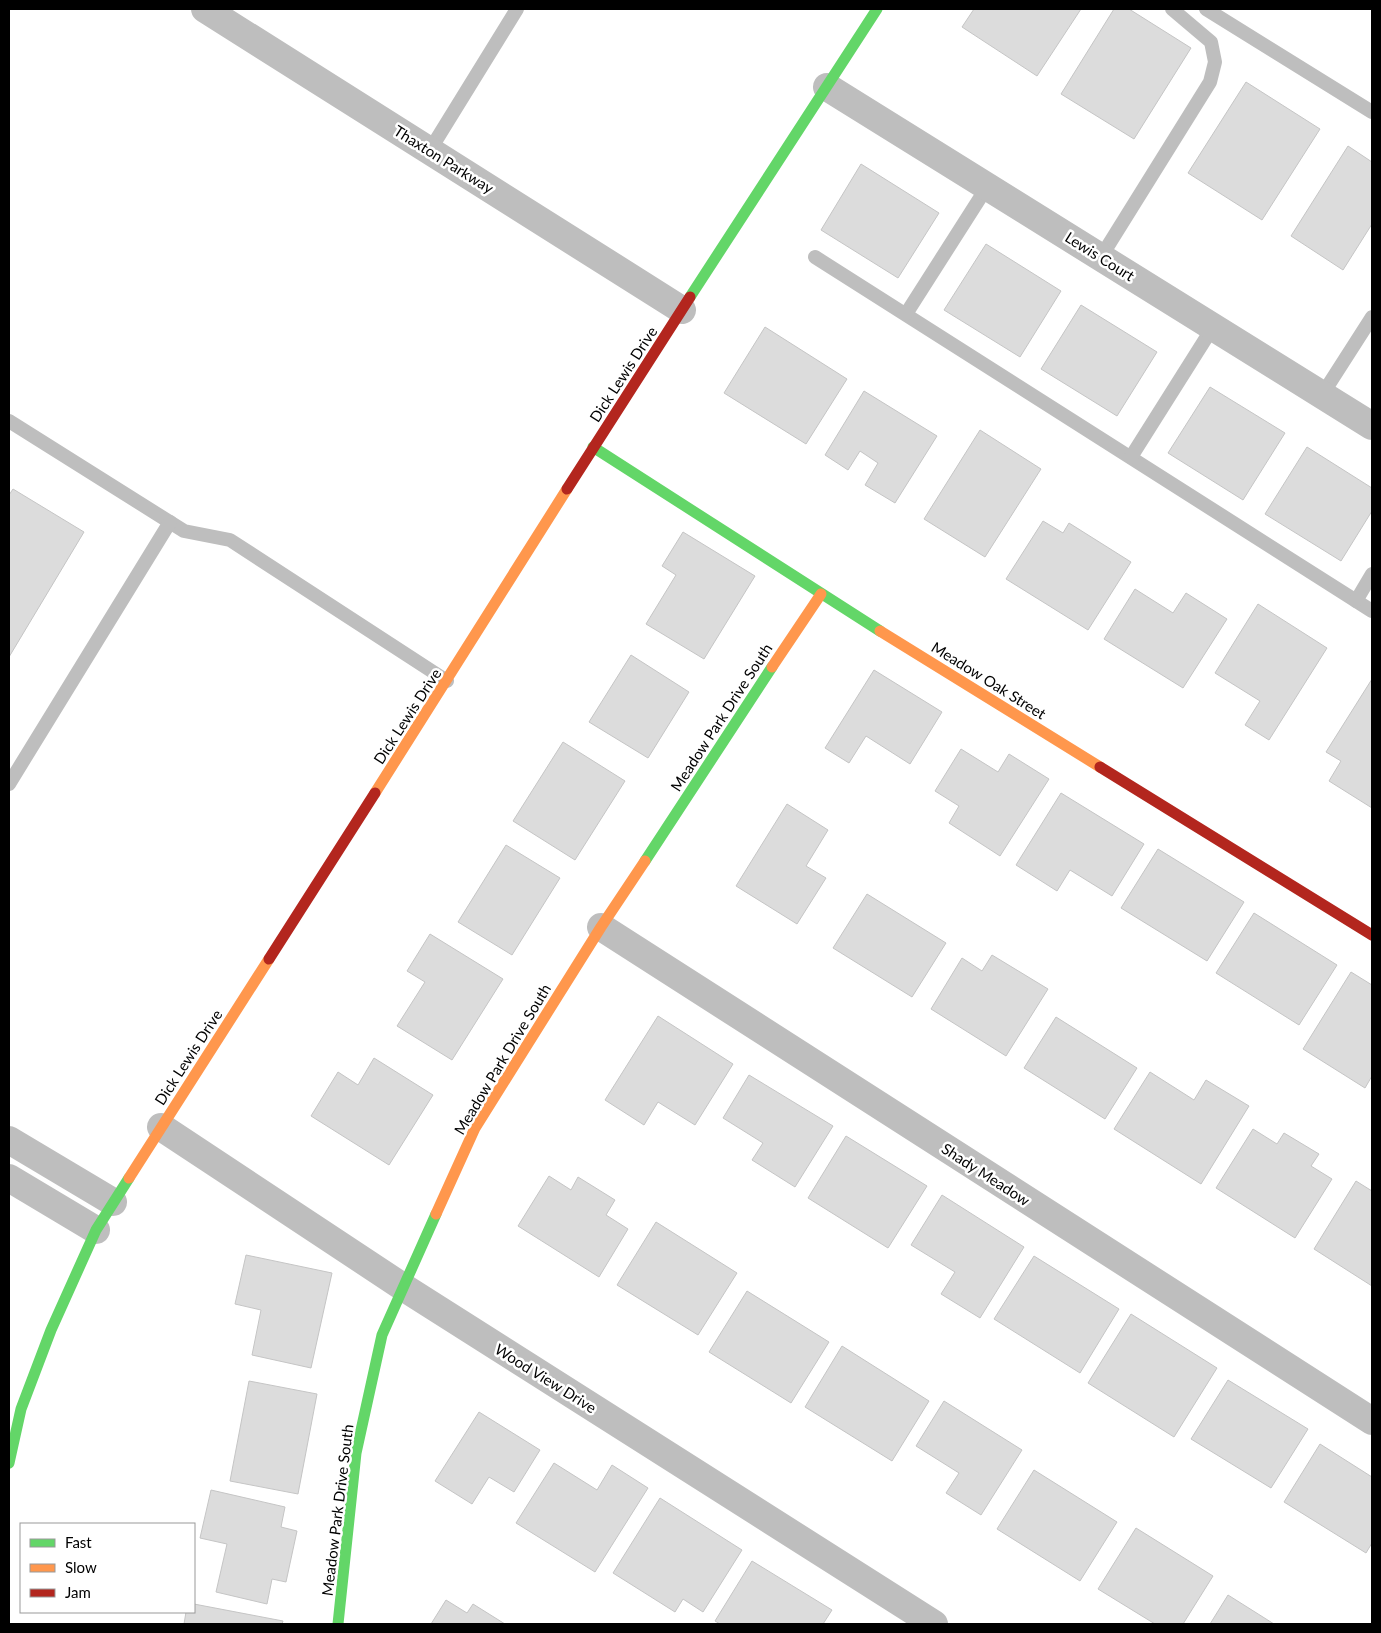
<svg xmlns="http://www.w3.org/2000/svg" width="1381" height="1633" font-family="Lato,sans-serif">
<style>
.building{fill:#dcdcdc;stroke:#c5c5c5}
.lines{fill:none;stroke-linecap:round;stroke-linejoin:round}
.lane{stroke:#bebebe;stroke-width:14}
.street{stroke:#bebebe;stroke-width:28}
.fast{stroke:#63d668;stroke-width:11}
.slow{stroke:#ff974d;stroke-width:11}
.jam{stroke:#b3261e;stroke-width:11}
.labels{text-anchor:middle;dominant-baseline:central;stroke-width:5;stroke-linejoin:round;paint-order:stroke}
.street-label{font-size:15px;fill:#000;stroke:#fff}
</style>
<rect width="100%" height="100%" fill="#fff"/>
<g class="building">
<path d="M974,9H1081L1037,76L962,27Z"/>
<path d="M1114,9H1129L1191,48L1134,139L1061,94Z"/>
<path d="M1246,82L1320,129L1262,220L1188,173Z"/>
<path d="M1348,146L1372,162V224L1343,270L1291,236Z"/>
<path d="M861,164L939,213L898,278L821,230Z"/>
<path d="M986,244L1061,291L1020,357L944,310Z"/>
<path d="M1081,305L1157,352L1117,416L1041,369Z"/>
<path d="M765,327L847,379L806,444L724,393Z"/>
<path d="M1210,387L1285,433L1243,500L1168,453Z"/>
<path d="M864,391L937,436L895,503L865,485L878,463L860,451L848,470L825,455Z"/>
<path d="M980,430L1041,469L985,557L924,519Z"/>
<path d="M1307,447L1372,488V511L1341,561L1265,514Z"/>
<path d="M13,489L84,532L9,657V495Z"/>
<path d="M1043,521L1063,533L1069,523L1131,562L1088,630L1006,579Z"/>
<path d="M683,532L755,576L704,659L646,624L676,575L662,566Z"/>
<path d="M1135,589L1173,613L1186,593L1227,619L1183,688L1104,639Z"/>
<path d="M1258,604L1327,648L1269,740L1245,725L1260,701L1215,673Z"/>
<path d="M631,655L689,692L648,758L589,722Z"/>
<path d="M874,670L942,712L910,764L866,736L849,763L825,748Z"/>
<path d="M1372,679V808L1329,781L1341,761L1326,752Z"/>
<path d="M563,742L625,781L575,860L513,821Z"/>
<path d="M961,749L998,772L1009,754L1049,779L1000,856L949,823L959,806L935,791Z"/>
<path d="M1061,793L1144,844L1112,896L1070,870L1057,891L1016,865Z"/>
<path d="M787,804L828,830L806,866L826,878L797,924L736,886Z"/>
<path d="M506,845L560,878L512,955L458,922Z"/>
<path d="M1158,849L1244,902L1207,961L1121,908Z"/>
<path d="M867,894L946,943L912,997L833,948Z"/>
<path d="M1254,913L1337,965L1299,1025L1216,973Z"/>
<path d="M430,934L503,979L452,1060L397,1026L425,982L407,971Z"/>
<path d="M992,955L1048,989L1006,1056L931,1009L962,958L982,971Z"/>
<path d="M1351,972L1372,985V1076L1365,1088L1303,1049Z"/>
<path d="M658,1016L733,1064L695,1125L658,1102L644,1125L605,1100Z"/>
<path d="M1056,1017L1137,1068L1105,1119L1024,1068Z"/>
<path d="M374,1058L433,1095L389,1165L311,1116L338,1072L358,1085Z"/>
<path d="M1150,1072L1194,1100L1206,1080L1249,1106L1201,1184L1114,1129Z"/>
<path d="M749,1075L833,1126L795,1187L752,1160L763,1143L723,1118Z"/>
<path d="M1253,1129L1277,1144L1284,1133L1319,1154L1311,1166L1332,1179L1295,1238L1216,1188Z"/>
<path d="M846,1136L927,1186L888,1248L808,1198Z"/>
<path d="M549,1176L571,1190L578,1177L615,1200L606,1215L628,1229L599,1277L518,1226Z"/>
<path d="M1356,1181L1372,1191V1286L1314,1249Z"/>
<path d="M942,1195L1024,1247L980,1318L941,1294L955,1272L911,1245Z"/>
<path d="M656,1222L737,1273L698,1335L617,1285Z"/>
<path d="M246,1255L332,1273L311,1368L252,1355L261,1310L235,1304Z"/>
<path d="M1034,1256L1119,1309L1080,1373L994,1319Z"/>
<path d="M747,1291L829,1342L791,1403L709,1352Z"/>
<path d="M1131,1314L1217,1368L1174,1437L1088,1383Z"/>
<path d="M842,1346L929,1401L892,1461L805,1407Z"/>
<path d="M1228,1380L1308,1429L1271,1488L1191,1439Z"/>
<path d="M249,1381L317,1394L298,1494L230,1481Z"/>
<path d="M944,1401L1022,1450L981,1515L946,1493L959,1473L916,1446Z"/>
<path d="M479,1412L540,1450L514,1492L489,1477L472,1504L435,1481Z"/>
<path d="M1320,1444L1372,1477V1543L1366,1553L1284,1502Z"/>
<path d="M554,1463L597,1490L612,1465L648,1488L595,1572L516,1523Z"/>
<path d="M1034,1470L1117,1522L1080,1581L997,1529Z"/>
<path d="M211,1490L285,1507L281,1527L297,1531L286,1582L272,1579L267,1604L216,1592L227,1544L200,1538Z"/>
<path d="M660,1498L742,1550L703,1612L683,1599L675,1612L613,1573Z"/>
<path d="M1136,1528L1213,1576L1183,1624H1155L1098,1589Z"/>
<path d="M752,1561L832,1610L823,1624H720L715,1621Z"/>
<path d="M1228,1595L1274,1624H1210Z"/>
<path d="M446,1600L467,1613L473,1604L505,1624H431Z"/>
<path d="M194,1604L283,1621L282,1624H184L186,1612H194Z"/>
</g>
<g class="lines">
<g class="lane">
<path d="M1206,9L1372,112"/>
<path d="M430,150L517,9"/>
<path d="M815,257L1372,611"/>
<path d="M1101,257L1210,82L1215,62L1211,42L1172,9"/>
<path d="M906,314L987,187"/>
<path d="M1322,395L1372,317"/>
<path d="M9,421L184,531L230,540L447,681"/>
<path d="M1131,457L1213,327"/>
<path d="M1356,601L1372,574"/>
<path d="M9,784L170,522"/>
</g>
<g class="street">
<path d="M205,9L682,310"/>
<path d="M827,87L1372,426"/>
<path d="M601,927L1372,1421"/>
<path d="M161,1127L403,1287L934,1624"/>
<path d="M9,1140L113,1202"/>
<path d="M9,1178L96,1230"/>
</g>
<g class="fast">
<path d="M690,297L877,9"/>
<path d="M593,447L880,631"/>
<path d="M645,861L772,667"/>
<path d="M9,1463L21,1409L51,1330L96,1230L129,1178"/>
<path d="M338,1624L356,1453L382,1335L436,1214"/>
</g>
<g class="slow">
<path d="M880,631L1100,767"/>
<path d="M772,667L821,594"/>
<path d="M375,793L567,489"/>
<path d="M129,1178L269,959"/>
<path d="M436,1214L475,1128L601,927L645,861"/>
</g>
<g class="jam">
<path d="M567,489L690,297"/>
<path d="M1100,767L1372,935"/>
<path d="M269,959L375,793"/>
</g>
</g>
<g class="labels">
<g class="street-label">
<text transform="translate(444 159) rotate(32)">Thaxton Parkway</text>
<text transform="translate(1100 256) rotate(32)">Lewis Court</text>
<text transform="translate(623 374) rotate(-57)">Dick Lewis Drive</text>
<text transform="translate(989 680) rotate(32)">Meadow Oak Street</text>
<text transform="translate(407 716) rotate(-57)">Dick Lewis Drive</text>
<text transform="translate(721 717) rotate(-57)">Meadow Park Drive South</text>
<text transform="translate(188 1057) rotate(-57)">Dick Lewis Drive</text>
<text transform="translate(502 1059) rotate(-59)">Meadow Park Drive South</text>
<text transform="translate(986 1174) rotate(33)">Shady Meadow</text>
<text transform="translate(546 1378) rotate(32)">Wood View Drive</text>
<text transform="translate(337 1510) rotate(-83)">Meadow Park Drive South</text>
</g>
</g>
<rect width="1381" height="1633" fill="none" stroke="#000000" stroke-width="20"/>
<rect x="20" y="1523" width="175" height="90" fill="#ffffff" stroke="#999999"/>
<rect x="30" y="1539" width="25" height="8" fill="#63d668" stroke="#999999"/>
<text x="65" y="1548" font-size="15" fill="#000000">Fast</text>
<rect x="30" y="1564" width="25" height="8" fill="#ff974d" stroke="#999999"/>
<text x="65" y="1573" font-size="15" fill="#000000">Slow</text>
<rect x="30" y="1589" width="25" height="8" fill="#b3261e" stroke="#999999"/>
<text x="65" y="1598" font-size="15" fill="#000000">Jam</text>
</svg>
